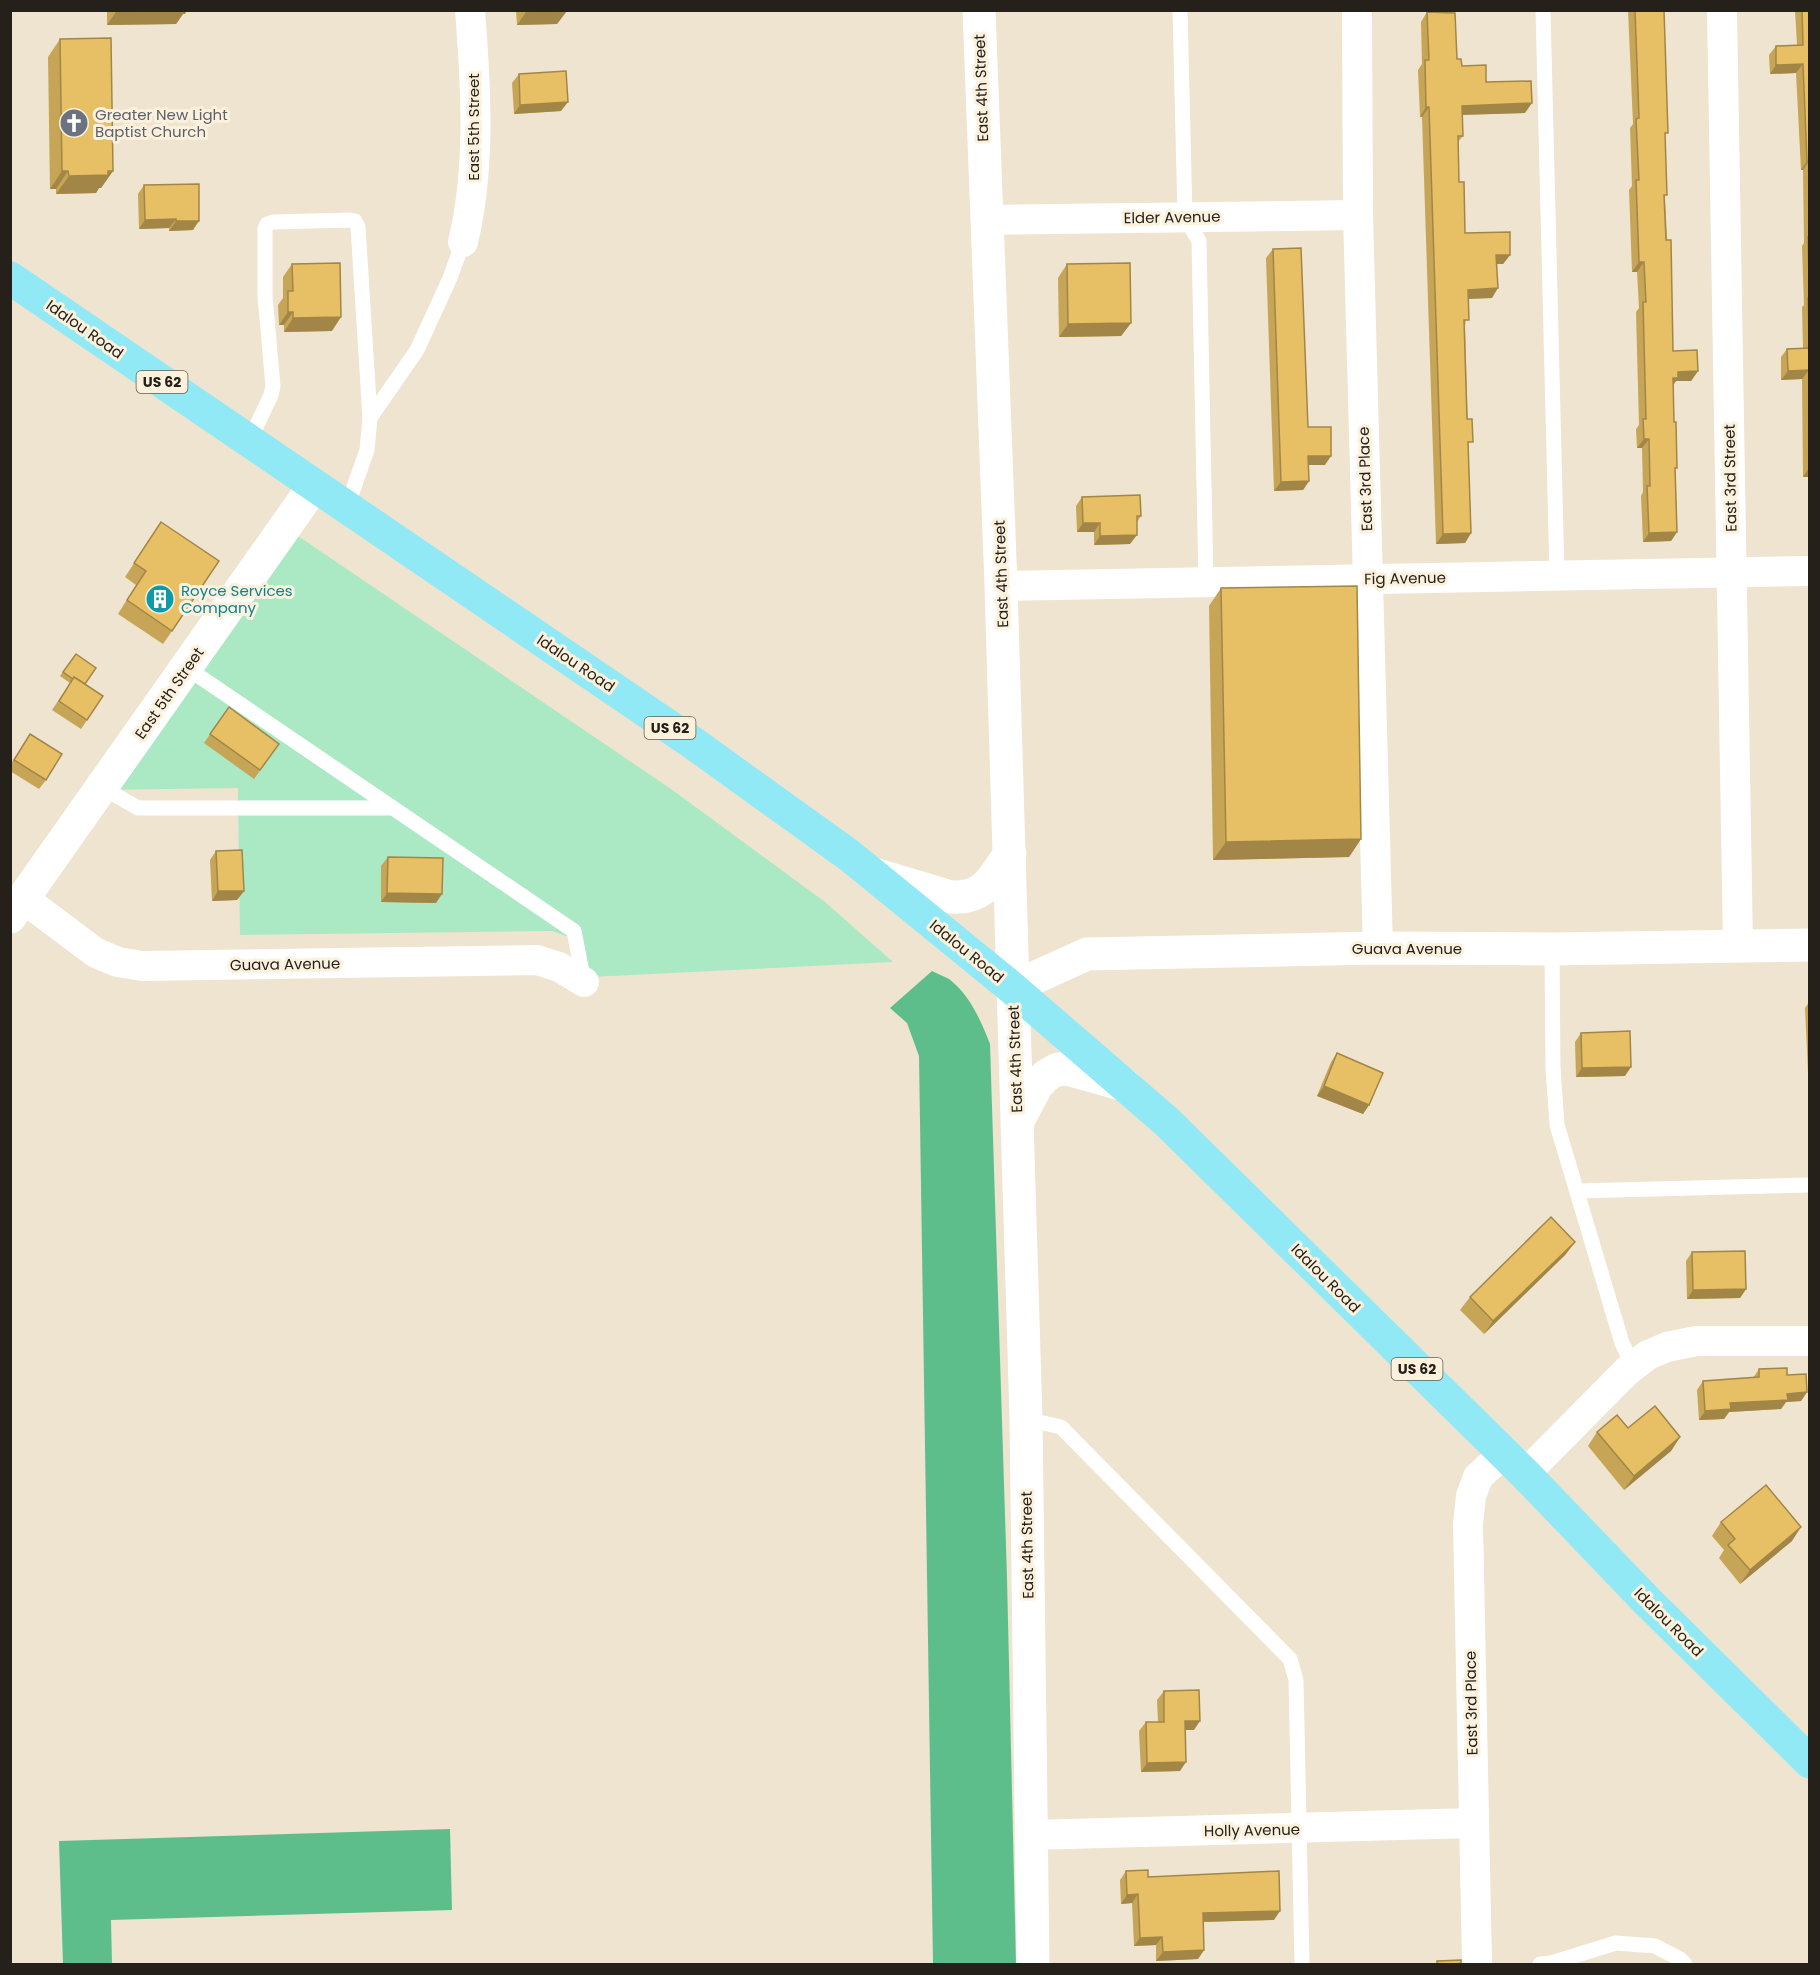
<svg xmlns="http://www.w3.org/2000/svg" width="1820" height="1975" font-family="Poppins,sans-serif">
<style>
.green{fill:#abe8c4}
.forest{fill:#5dbe8c}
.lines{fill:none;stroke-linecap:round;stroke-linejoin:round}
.lane{stroke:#fff;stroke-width:15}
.street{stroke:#fff;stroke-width:30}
.secondary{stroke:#fff;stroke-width:33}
.primary{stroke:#91e9f6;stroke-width:33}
.wall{fill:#c7a557}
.shaded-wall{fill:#a28647}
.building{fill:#e7c065;stroke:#a28647;stroke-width:1.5}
.labels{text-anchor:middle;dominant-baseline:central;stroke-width:6;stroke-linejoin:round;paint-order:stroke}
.shield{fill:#fbf1dc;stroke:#655f54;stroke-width:1.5}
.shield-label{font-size:14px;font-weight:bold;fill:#25211a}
.street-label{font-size:15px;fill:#25211a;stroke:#fbf1dc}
.worship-label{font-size:15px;fill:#5b616d;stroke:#fbf1dc;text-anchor:start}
.culture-label{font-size:15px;fill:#0d838f;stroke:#fbf1dc;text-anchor:start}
</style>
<rect width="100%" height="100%" fill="#eee4cf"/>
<path class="green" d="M295,534L671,789L825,902L893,962L590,977L586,956L572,938L552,931L240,935L238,788L96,790Z"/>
<g class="forest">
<path d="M932,971C937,974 944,976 949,979C970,995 981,1021 990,1044L1007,1578L1016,1964H933L919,1056L907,1023L890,1008Z"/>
<path d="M450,1829L452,1910L111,1920L112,1964H63L59,1841Z"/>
</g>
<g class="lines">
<g class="lane">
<path d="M1180,10L1185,217L1199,241L1206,582"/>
<path d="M1543,10L1557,575"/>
<path d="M249,442L271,395L273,386L265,296V229L267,224L273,222L350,220L355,221L358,227L370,418"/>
<path d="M347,507L367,450L370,418L417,350L450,278L463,242"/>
<path d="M187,668L393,808"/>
<path d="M103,788L138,808H393L574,931L584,982"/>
<path d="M1552,949L1553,1068L1557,1125L1622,1343L1633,1366"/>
<path d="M1577,1191L1810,1185"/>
<path d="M1026,1419L1061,1427L1290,1659L1296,1680L1302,1964"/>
<path d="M1540,1964L1551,1963L1616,1943L1655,1946L1680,1959L1685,1964"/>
</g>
<g class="street">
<path d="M1357,10L1358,215L1378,948"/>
<path d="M1722,10L1738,946"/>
<path d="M986,220L1358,215"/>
<path d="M463,242C481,167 476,87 470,10"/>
<path d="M1001,586L1810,571"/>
<path d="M24,899L96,953L118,962L142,966L537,960L559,967L584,982"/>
<path d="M1525,1474L1627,1371L1648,1355L1667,1347L1696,1341H1810"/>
<path d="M1030,1835L1474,1823"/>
<path d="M1477,1964L1468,1524L1471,1496L1478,1477L1503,1454"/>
</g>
<g class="secondary">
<path d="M979,10L1001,586L1026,1419L1033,1964"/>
<path d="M871,873L951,897C985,899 993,878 1010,853"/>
<path d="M10,917L314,486"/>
<path d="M1012,988L1087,954L1378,948L1552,949L1810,945"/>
<path d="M1018,1121L1037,1085L1047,1075L1058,1069L1071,1070L1125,1085"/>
</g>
<path class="primary" d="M10,278L693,743L850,856L1012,988L1166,1121L1525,1474L1647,1601L1810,1762"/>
</g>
<g class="wall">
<path d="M107,10H187L185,14H183L176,24L107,25Z"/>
<path d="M516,10H567L557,24L517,25Z"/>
<path d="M1628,10H1664L1665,137V198L1673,351L1698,371L1691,381H1676L1673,385L1677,532L1671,541L1643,542L1641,496L1643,492L1642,448H1637L1636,429L1639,425L1636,312L1639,308L1637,272H1632L1629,190L1632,186L1630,128L1633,124Z"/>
<path d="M1795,10H1809V477H1803L1802,379L1781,380V357L1787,349L1803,348L1802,307L1804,305L1802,246L1804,243L1803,170H1801L1796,73L1770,74L1769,55L1776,46L1797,45Z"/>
<path d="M1427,12L1462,66L1486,82L1525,113L1462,115L1463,136L1458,142L1459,182L1465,233L1510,255L1503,264H1496L1492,298L1468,299L1465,327L1471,533L1465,543L1436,544L1422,117H1420L1418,70L1422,64L1421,22Z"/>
<path d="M60,39L113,171L101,188H99L96,193L56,194V189H50L48,57Z"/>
<path d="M519,74L561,111L514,114L512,83Z"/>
<path d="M144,185L193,230L169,231V228L139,229L138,194Z"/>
<path d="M1273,249L1308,427L1325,465H1309V481L1303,490L1274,491L1266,258Z"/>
<path d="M292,264L332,331L284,332V325H279L278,305L283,298V277Z"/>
<path d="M1067,264L1131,323L1121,336L1059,337L1058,278Z"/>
<path d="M1082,497L1141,516L1137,522L1130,544L1094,545V532H1077L1076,506Z"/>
<path d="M152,536L172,631L163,644L118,614L136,585L125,577Z"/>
<path d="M1221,588L1361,839L1349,857L1213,860L1209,606Z"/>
<path d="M76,654L85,684L103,696L81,729L52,710L70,683L60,676Z"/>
<path d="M229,707L279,744L254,779L204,743Z"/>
<path d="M30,734L46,780L39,789L10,771V765Z"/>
<path d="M216,851L244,891L237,900L212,901L210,860Z"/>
<path d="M388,857L436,903L381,902V866Z"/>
<path d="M1809,1002V1073H1808L1805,1008Z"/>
<path d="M1581,1033L1625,1076L1576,1077L1575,1042Z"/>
<path d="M1337,1053L1369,1105L1363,1114L1317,1096L1331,1062Z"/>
<path d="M1575,1242L1565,1255L1484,1334L1460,1310L1470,1297Z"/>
<path d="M1692,1252L1746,1289L1740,1298L1687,1299L1686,1261Z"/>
<path d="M1759,1369L1787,1375L1807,1392L1801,1401L1786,1402L1781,1409L1729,1412L1724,1419L1699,1420L1697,1390L1703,1381L1753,1378Z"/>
<path d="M1628,1428L1680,1437L1671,1451L1624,1490L1588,1446L1597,1432Z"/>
<path d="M1721,1522L1792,1541L1740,1584L1719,1558L1724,1550L1712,1536Z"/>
<path d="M1164,1691L1194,1730H1185L1180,1771L1141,1772L1139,1731L1146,1722H1158L1157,1700Z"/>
<path d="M1126,1871L1148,1877L1274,1920L1203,1922L1204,1950L1198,1959L1156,1961V1945L1134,1946L1132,1903L1121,1904L1120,1880Z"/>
</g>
<g class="shaded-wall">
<path d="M187,10L185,14H183L176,24L107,25L116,12Z"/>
<path d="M1764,10H1787L1786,12H1762Z"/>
<path d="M567,11L557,24L517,25L526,12Z"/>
<path d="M1803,64L1796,73L1770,74L1776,65Z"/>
<path d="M568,102L561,111L514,114L520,105Z"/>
<path d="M1532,103L1525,113L1456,115L1462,106Z"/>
<path d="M1426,107H1429L1422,117H1420Z"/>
<path d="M1807,161H1809L1803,170H1801Z"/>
<path d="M62,171H68L56,189H50Z"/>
<path d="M108,171H113L101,188H99L96,193L56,194L69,176Z"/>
<path d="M176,219L169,228L139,229L145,220Z"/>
<path d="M176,221H199L193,230L169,231Z"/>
<path d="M1496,255H1510L1503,264H1489Z"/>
<path d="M1639,262H1644L1637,272H1632Z"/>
<path d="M1498,288L1492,298L1461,299L1468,290Z"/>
<path d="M288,312H293L284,325H279Z"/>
<path d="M341,317L332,331L284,332L293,318Z"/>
<path d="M1131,323L1121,336L1059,337L1068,324Z"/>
<path d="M1809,370L1802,379L1781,380L1788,371Z"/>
<path d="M1698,371L1691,381H1676L1671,388H1666L1678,372Z"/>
<path d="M1644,439H1649L1642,448H1637Z"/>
<path d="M1308,456H1331L1325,465H1302Z"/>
<path d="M1809,468V477H1803Z"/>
<path d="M1309,481L1303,490L1274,491L1281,482Z"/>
<path d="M1083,523H1100L1094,532H1077Z"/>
<path d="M1677,532L1671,541L1643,542L1649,533Z"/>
<path d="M1471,533L1465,543L1436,544L1443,534Z"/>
<path d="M1137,535L1130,544L1094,545L1100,536Z"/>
<path d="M1361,839L1349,857L1213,860L1226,842Z"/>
<path d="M218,891H244L237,900L212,901Z"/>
<path d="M387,893L442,894L436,903L381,902Z"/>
<path d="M1631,1067L1625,1076L1576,1077L1582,1068Z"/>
<path d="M1324,1086L1369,1105L1363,1114L1317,1096Z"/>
<path d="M1575,1242L1565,1255L1484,1334L1493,1321Z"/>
<path d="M1746,1289L1740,1298L1687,1299L1693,1290Z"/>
<path d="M1807,1392L1801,1401L1786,1402L1781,1409L1729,1412L1724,1419L1699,1420L1705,1411L1730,1403L1787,1394Z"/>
<path d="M1680,1437L1671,1451L1624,1490L1634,1476Z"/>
<path d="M1801,1527L1792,1541L1740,1584L1750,1570Z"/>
<path d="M1185,1721H1200L1194,1730H1179Z"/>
<path d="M1186,1762L1180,1771L1141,1772L1147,1763Z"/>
<path d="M1138,1894L1132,1903L1121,1904L1127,1895Z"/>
<path d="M1280,1911L1274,1920L1197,1922L1203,1913Z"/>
<path d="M1162,1937L1156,1945L1134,1946L1140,1938Z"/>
<path d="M1204,1950L1198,1959L1156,1961L1163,1952Z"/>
</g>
<g class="building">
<path d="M116,10H185V11L116,12Z"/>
<path d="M526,10H567V11L526,12Z"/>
<path d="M1635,10H1664L1668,133H1665L1667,195H1664L1666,240H1671L1673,351L1697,350L1698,371L1678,372V378H1673L1674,422H1676L1677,468H1675L1677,532L1649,533L1647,486H1650L1649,439H1644L1643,419H1646L1643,302H1646L1644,262H1639L1636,180H1639L1636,119L1639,118Z"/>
<path d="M1802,10H1809V186V161H1807L1803,64L1776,65V46L1803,45Z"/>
<path d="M1427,12L1455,13L1457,59H1461L1462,66L1486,65V82L1531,81L1532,103L1462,106L1463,136H1458L1459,182H1464L1465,233L1510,232V255H1496L1498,288L1468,290L1469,320H1464L1467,419H1472L1473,442H1468L1471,533L1443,534L1429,107H1426L1425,60H1429Z"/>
<path d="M111,38L113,171H108V175L69,176L68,171H62L60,39Z"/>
<path d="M566,71L568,102L520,105L519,74Z"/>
<path d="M199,184V221H176V219L145,220L144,185Z"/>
<path d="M1808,237H1809V281Z"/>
<path d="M1301,248L1308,427H1331V456H1308L1309,481L1281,482L1273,249Z"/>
<path d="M340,263L341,317L293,318V312H288V291H293L292,264Z"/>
<path d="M1130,263L1131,323L1068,324L1067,264Z"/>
<path d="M1808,298H1809V335Z"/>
<path d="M1809,348V468V370L1788,371L1787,349Z"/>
<path d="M1140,495L1141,516H1137V535L1100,536V523H1083L1082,497Z"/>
<path d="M161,522L219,561L172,631L127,600L146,571L134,563Z"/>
<path d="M1357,586L1361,839L1226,842L1221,588Z"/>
<path d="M76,654L96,668L85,684L74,677L73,679L63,672Z"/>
<path d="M74,677L103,696L87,720L59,701Z"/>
<path d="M229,707L279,744L260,770L210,734Z"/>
<path d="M30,734L62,754L46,780L14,760Z"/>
<path d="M242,850L244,891H218L216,851Z"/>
<path d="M388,857L443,858L442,894L387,893Z"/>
<path d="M1630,1031L1631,1067L1582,1068L1581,1033Z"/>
<path d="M1337,1053L1383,1073L1369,1105L1324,1086Z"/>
<path d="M1551,1217L1575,1242L1493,1321L1470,1297Z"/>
<path d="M1745,1251L1746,1289L1693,1290L1692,1252Z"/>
<path d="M1787,1368V1375L1806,1374L1807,1392L1787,1394L1788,1400L1730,1403L1731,1409L1705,1411L1703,1381L1759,1377V1369Z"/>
<path d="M1655,1406L1680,1437L1634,1476L1597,1432L1617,1415L1628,1428Z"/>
<path d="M1766,1485L1801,1527L1750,1570L1728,1545L1735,1539L1721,1522Z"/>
<path d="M1199,1690L1200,1721H1185L1186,1762L1147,1763L1146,1722H1164V1691Z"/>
<path d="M1148,1870V1877L1279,1871L1280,1911L1203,1913L1204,1950L1163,1952L1162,1937L1140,1938L1138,1894L1127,1895L1126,1871Z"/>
<path d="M1461,1960V1965H1437V1961Z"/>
</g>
<defs>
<g id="church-disc" transform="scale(1.5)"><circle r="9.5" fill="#6b7280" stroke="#fbf1dc"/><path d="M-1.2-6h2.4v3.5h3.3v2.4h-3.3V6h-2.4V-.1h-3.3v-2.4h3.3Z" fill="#fff"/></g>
<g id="building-disc" transform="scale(1.5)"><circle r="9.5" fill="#0f9aa8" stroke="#fbf1dc"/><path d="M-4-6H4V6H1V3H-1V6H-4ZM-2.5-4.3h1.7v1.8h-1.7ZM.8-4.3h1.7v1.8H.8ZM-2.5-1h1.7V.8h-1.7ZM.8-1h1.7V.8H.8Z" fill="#fff"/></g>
</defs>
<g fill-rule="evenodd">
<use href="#church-disc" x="74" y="123"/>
<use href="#building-disc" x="160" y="599"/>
</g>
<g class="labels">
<g class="shield">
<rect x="136.5" y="371" width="51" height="22" rx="4.5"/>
<rect x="644.5" y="717" width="51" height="22" rx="4.5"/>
<rect x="1391.5" y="1358" width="51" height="22" rx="4.5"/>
</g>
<g class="shield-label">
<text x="162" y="382">US 62</text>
<text x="670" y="728">US 62</text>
<text x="1417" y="1369">US 62</text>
</g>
<g class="street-label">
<text transform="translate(981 88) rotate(-92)">East 4th Street</text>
<text transform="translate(473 127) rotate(-90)">East 5th Street</text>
<text transform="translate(1172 217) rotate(-1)">Elder Avenue</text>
<text transform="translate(85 329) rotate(35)">Idalou Road</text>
<text transform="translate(1730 478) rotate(-91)">East 3rd Street</text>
<text transform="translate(1365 479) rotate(-92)">East 3rd Place</text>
<text transform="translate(1001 574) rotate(-92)">East 4th Street</text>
<text transform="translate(1405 578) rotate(-1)">Fig Avenue</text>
<text transform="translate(576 663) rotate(34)">Idalou Road</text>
<text transform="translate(169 693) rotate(-55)">East 5th Street</text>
<text x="1407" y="948">Guava Avenue</text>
<text transform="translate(967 951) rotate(39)">Idalou Road</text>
<text transform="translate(285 964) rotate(-1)">Guava Avenue</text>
<text transform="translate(1015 1059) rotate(-92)">East 4th Street</text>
<text transform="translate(1326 1278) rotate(45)">Idalou Road</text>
<text transform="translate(1027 1545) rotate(-91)">East 4th Street</text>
<text transform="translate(1669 1622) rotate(45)">Idalou Road</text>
<text transform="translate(1471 1703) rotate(-91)">East 3rd Place</text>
<text transform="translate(1252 1830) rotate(-1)">Holly Avenue</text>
</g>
<g class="worship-label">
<text x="95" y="114">Greater New Light<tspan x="95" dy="17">Baptist Church</tspan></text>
</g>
<g class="culture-label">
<text x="181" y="590">Royce Services<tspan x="181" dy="17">Company</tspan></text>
</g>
</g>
<rect width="1820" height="1975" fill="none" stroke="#25211a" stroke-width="24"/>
</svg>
